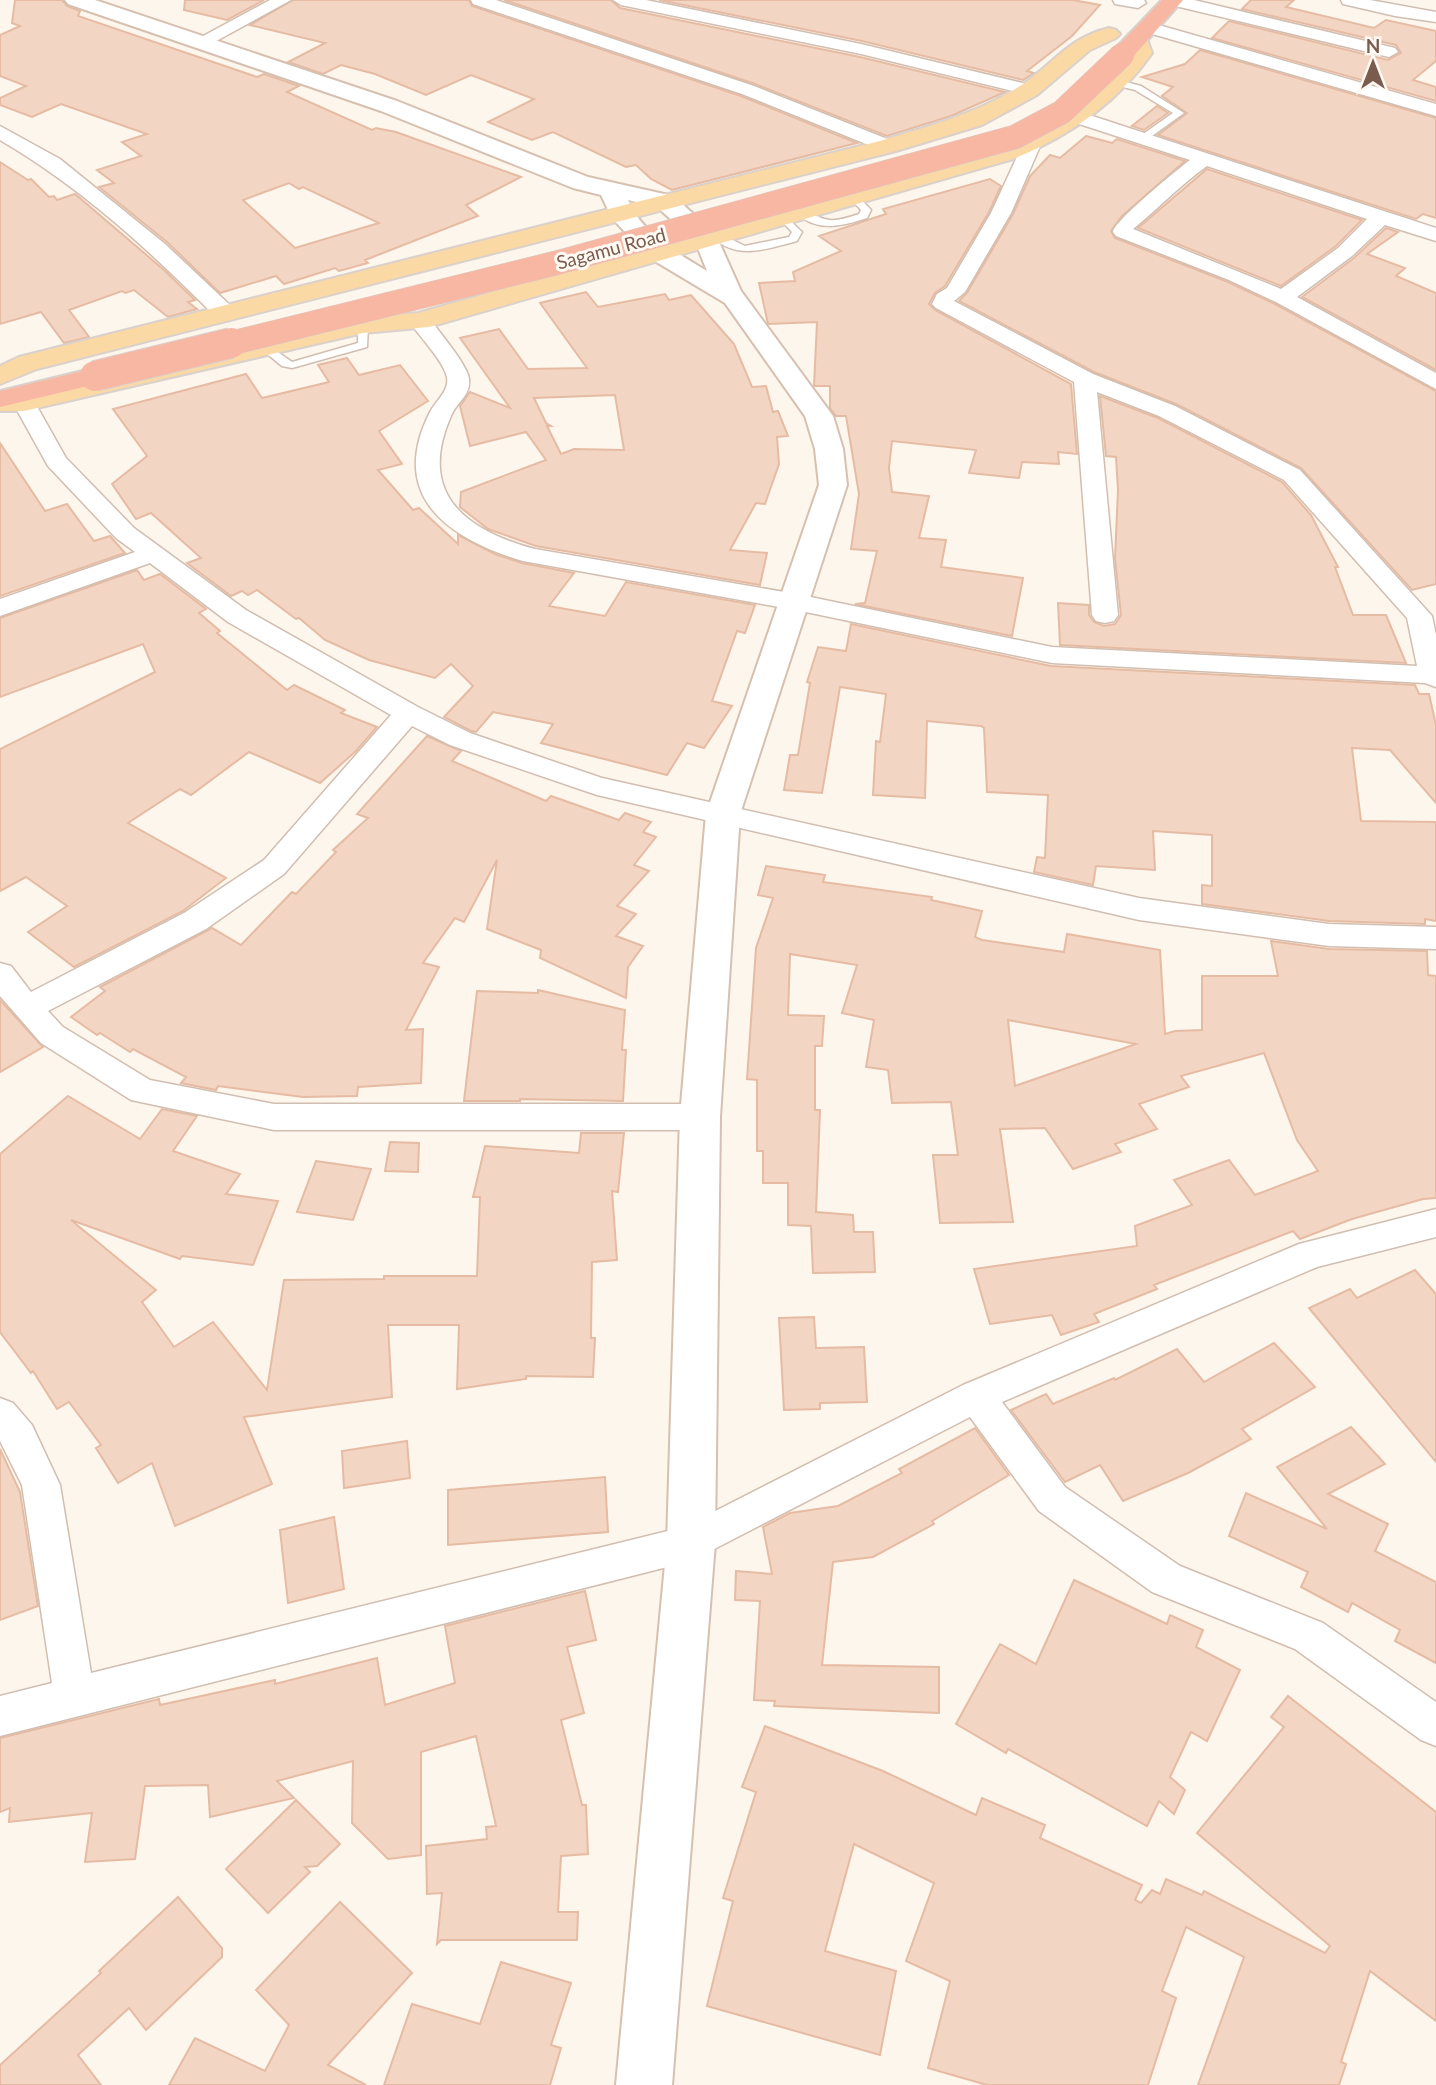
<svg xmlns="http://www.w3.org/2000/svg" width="1436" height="2085" font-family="Lato,sans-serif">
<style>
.building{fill:#f3d5c3;stroke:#e6bba3;stroke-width:2;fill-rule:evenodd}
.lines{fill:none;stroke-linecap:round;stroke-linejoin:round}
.lane-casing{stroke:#d1beb0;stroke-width:3}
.street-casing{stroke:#d1beb0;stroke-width:3}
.secondary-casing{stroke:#d6c0b0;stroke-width:4}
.primary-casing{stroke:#dad1cd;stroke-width:4}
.highway-casing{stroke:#dad1cd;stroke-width:4}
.lane{fill:#fff;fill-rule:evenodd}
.street{fill:#fff;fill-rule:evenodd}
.secondary{fill:#fff;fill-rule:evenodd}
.primary{fill:#fbd9a5;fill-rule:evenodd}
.highway{fill:#f7b7a3;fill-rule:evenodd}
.highway-bridge-far1-casing{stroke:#dad1cd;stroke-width:25;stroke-linecap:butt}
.highway-bridge-casing{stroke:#dad1cd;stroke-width:32;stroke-linecap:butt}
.highway-bridge-far1{stroke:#f7b7a3;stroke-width:24}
.highway-bridge{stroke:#f7b7a3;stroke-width:30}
.labels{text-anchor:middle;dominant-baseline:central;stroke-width:6;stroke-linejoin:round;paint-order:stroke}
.far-street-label{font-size:19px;fill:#7a5c4d;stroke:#fffaf3}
</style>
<rect width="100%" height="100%" fill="#fdf6ec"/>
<g class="building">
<path d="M15,0H62L67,6L80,11L78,16L257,77L264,74L299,86L287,92L372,130L376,128L396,132L521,177L466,205L478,216L365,260L368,263L339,271L335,268L284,284L276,276L220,293L167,242L99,187L114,183L97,170L141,156L122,142L147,134L61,104L32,117L0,105V98L26,86L0,76V35L20,26L12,23ZM289,183L299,189L303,187L379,223L295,248L243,200Z"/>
<path d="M185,0H264L227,20L184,10Z"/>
<path d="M293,0H469L472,6L741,96L857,143L672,190L651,179L636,165L626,167L553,132L532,140L488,122L534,99L471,75L426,95L375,74L341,65L323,74L288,62L325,43L250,25Z"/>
<path d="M504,0H611L620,8L860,57L1005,92L951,116L887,136L755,84Z"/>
<path d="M659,0H1073L1100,5L1072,36L1027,71L1034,73L1023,80L862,41Z"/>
<path d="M1251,0H1294L1286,7L1374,28L1386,20L1436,31V61L1413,80L1436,87V101L1212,38L1229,21L1388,60L1401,53L1396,45L1242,9Z"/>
<path d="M1200,50L1436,118V218L1423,214L1416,219L1158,135L1187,113L1162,96L1173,87L1142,77L1185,64Z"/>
<path d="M1157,106L1168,113L1144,130L1132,126Z"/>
<path d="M1086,136L1112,143L1117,139L1185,161L1122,216L1111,231L1115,238L1228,282L1275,304L1436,391V584L1412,590L1301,468L1176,404L1094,372L959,301L967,293L1013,214L1030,176L1050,155L1060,158Z"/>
<path d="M0,162L28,180L31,179L49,197L54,196L57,200L75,194L164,270L195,300L188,302L197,309L168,317L134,290L125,293L122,291L69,310L89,337L64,343L41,312L0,324Z"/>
<path d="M1207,169L1362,220L1336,246L1281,286L1138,228Z"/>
<path d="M990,179L1001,186L989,212L945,286L935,293L929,304L935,310L1071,384L1077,454L1058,452L1059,464L1022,462L1019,478L969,473L976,450L892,441L889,468L892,492L929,496L919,538L946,540L941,567L1023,578L1012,636L855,604L865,603L877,551L851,549L859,494L846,416H836L830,408V386H814L817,322L768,324L759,283L795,281L793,272L841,251L819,236L886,214L883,209Z"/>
<path d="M1386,228L1398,232L1367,254L1405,268L1396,276L1436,293V370L1302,297L1354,258Z"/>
<path d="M586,292L598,307L665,294L669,300L691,295L734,344L752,387L766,386L773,412L778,411L788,436L777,437L779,464L765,504L756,503L730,550L767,553L760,585L536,546L488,529L460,507L461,492L546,460L526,432L470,446L460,406L470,392L510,408L460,338L499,329L528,369L587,368L540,303ZM615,395L624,450L574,449L561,454L547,426H551L546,423L534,398Z"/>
<path d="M347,358L359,375L400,365L428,401L379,431L402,464L378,470L413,510L419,508L458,544V535L495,554L522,563L574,573L549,606L605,616L626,582L755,605L745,633L737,631L712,701L732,706L704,748L687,743L667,775L541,743L553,724L493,712L476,732L471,731L444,717L473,686L451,664L435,678L369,660L325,640L299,618L296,619L257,590L248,595L242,591L231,596L187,563L201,558L151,513L136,519L112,484L147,456L113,409L246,374L262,398L329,382L318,365Z"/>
<path d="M1100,396L1158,418L1282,482L1311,515L1338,567H1335L1353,615H1386L1406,663L1060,645L1058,603L1089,605V615L1094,622L1104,626L1115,624L1121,615L1115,559L1118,490L1116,457L1106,456Z"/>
<path d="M0,443L45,511L67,504L94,541L110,536L125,553L0,596Z"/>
<path d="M137,570L144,580L160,574L206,609L199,613L220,631L217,633L287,690L294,685L345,710L341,713L377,727L356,751L320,783L249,752L191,795L180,789L128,823L226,878L183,911L74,967L28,932L67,906L26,877L0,891V749L155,672L143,644L0,697V618Z"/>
<path d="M851,624L1051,666L1415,685L1419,694H1429L1436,725V803L1390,750L1352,748L1361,821L1436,822V921L1425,919V924L1329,921L1202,904V885L1212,886V835L1153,831L1155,870L1096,866L1093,885L1034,872L1037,857L1045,858L1048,795L987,792L984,728L981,726L927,721L925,798L873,795L876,741L880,742L886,694L840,687L822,793L784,790L790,755H798L810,683L807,682L818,647L846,651Z"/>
<path d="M427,736L461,751L452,761L546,801L551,796L619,820L625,813L651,822L643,832L656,837L634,865L649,871L617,906L636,914L616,936L643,946L628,967L626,998L540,958L541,950L487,929L497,860L464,922L455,918L423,963L439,967L406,1030L423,1029L421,1083L358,1087L357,1096L303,1097L218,1086L216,1090L181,1083L186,1077L133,1049L130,1052L100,1033L97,1035L71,1017L105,991L100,987L212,928L241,945L292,892L296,894L336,852L333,850L368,818L357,814Z"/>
<path d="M766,866L825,875L823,882L932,897L931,900L982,911L975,937L982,940L1064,952L1067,934L1160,950L1165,1034L1175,1031L1202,1030V976H1278L1271,941L1329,949L1427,951L1428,975L1436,976V1198L1423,1199L1352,1219L1300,1239L1293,1231L1154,1285L1157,1289L1094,1314L1099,1322L1061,1335L1052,1315L990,1324L974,1269L1137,1246L1135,1226L1192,1205L1174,1180L1229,1160L1255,1195L1318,1171L1297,1140L1264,1053L1181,1076L1189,1087L1139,1104L1157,1129L1115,1144L1121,1152L1073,1169L1045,1128L1000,1129L1013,1222L940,1223L933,1155H958L951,1102L892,1103L888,1070L866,1067L874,1020L842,1013L857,965L790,954L788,1015L824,1016L822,1046H815V1110H820L816,1212L853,1215L854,1232H873L875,1272L813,1273L811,1226L788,1225V1183H763V1151H757V1080L747,1079L756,948L773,898L758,895ZM1008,1020L1136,1044L1015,1086Z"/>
<path d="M538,990L625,1010L622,1050H626L623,1101L520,1099V1101H464L477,991L538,993Z"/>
<path d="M0,1000L43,1047L0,1072Z"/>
<path d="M68,1096L140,1139L162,1109L197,1116L173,1151L240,1174L226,1194L278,1201L253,1265L182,1256L180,1259L71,1220L156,1290L142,1302L174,1347L213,1322L267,1390L284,1280L384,1279V1276H477L480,1197H473L485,1146L579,1153L581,1133H624L618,1192L612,1191L617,1260L592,1262L591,1338H595L593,1377L526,1376V1379L457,1389L459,1325H388L392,1397L244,1417L272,1484L175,1526L152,1463L118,1483L96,1448L101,1445L69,1402L57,1409L33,1371L31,1373L0,1332V1154Z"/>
<path d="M390,1142L419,1143L418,1172L385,1171Z"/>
<path d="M316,1161L371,1169L353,1220L297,1212Z"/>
<path d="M1415,1270L1436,1294V1462L1309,1308L1350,1289L1357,1298Z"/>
<path d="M814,1317L816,1348L864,1347L867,1402L820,1403V1409L784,1410L779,1318Z"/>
<path d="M1274,1343L1315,1387L1242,1429L1251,1439L1188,1473L1123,1501L1100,1465L1065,1482L1011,1410L1046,1394L1053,1404L1114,1378L1115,1380L1177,1349L1204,1382Z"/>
<path d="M1351,1427L1385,1464L1328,1494L1388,1524L1375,1551L1436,1582V1663L1395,1641L1400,1630L1352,1603L1348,1612L1301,1587L1308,1572L1229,1536L1246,1493L1327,1529L1277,1467Z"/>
<path d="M975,1428L1009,1475L932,1521L934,1524L873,1557L833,1562L822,1665L939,1667V1713L774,1706L775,1701L754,1700L760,1601L735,1600L736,1571L772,1574L763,1527L790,1513L838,1506L902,1473L899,1469Z"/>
<path d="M407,1441L410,1478L344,1488L342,1451Z"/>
<path d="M0,1449L20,1492L38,1606L0,1620Z"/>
<path d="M605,1477L608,1532L448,1545V1490Z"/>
<path d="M334,1517L344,1589L288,1603L280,1530Z"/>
<path d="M1074,1580L1167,1624L1170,1615L1203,1630L1196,1647L1240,1670L1207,1741L1191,1732L1170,1777L1185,1790L1174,1814L1159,1801L1147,1826L1008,1749L1006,1753L956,1724L1000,1644L1036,1664Z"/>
<path d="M585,1591L596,1640L567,1647L584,1713L561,1720L582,1805H586L588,1854L561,1856L558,1912H578L577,1940H441L437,1944L442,1893L427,1894L426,1846L487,1839L486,1827L496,1826L476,1736L421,1752V1855L388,1859L352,1823L353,1761L277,1781L294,1798L210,1817L208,1785L145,1786L135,1859L85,1862L92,1813L9,1822L10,1808L0,1812V1738L159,1699L160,1705L275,1680V1684L377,1658L385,1705L455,1683L445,1626Z"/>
<path d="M1288,1696L1436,1812V2021L1370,1971L1341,2062L1346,2064L1339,2085H1198L1244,1957L1186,1927L1162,1991L1176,1998L1148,2085H987L928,2068L950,1981L906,1961L934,1883L854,1844L825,1951L896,1971L880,2055L707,2006L733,1901L723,1898L756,1792L742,1787L765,1726L883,1771L976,1815L982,1798L1045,1825L1040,1838L1142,1885L1135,1900L1141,1903L1152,1890L1160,1894L1166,1879L1202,1895L1204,1891L1325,1953L1330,1946L1197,1833L1284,1727L1271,1717Z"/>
<path d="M296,1800L340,1844L317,1866L305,1867L310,1872L268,1913L226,1869Z"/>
<path d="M178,1897L222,1948V1957L146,2030L129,2008L78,2055L101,2085H0V2065L101,1973L99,1971Z"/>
<path d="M340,1902L412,1973L328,2065L366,2085H169L195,2038L265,2071L289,2025L256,1990Z"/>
<path d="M501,1962L571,1983L551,2045L561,2048L550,2085H384L412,2004L480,2024Z"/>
</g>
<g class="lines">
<g class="lane-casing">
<g id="lane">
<path d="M1118,80L1141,86L1184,113L1145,141H1139V137L1173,113L1135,90L1115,85L1113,83Z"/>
<path d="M851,195H857L871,210L867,218C840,227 817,232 794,212L799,209C828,220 827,225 859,214L861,210L849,197Z"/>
<path d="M783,214L802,232L797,241C766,249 737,261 711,236L720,234L745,246L789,237L792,232L778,217Z"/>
<path d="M363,322L368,325L367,347L292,368L282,366L260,348L269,346L292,362L358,343V325Z"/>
</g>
</g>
<g class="street-casing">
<g id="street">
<path d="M270,0H291L209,45L203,46L194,41Z"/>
<path d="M471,0H496L754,86L895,142L897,146L895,150H881L742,94L473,4Z"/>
<path d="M613,0H646L861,44L1035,86L1038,90L1029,95L861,54L621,5Z"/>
<path d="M1113,0H1144L1146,3L1138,8L1115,4Z"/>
<path d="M1165,0H1194L1395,48L1398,52L1389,57L1167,4Z"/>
<path d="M1341,0H1370L1436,12V22L1395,16L1343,4Z"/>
<path d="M1148,22L1436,104V116L1142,31L1139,27L1142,23Z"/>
<path d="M1077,111L1436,228V241L1385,225L1352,256L1297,297L1436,373V389L1276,302L1229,280L1116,236L1113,232C1114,221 1177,170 1190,160L1070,121L1068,117ZM1207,166L1367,219L1338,248L1281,289L1133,229C1159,208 1180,185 1207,166Z"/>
<path d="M0,126L60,159L165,244L232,307L235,312L232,317H216C150,251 81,187 0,140Z"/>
<path d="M1032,138L1041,144L1011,213L965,292L954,301L1093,374L1175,406L1300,470L1432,616L1436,635V687L1425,683L1052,663L796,610L523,561C449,539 387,497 430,412C436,400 452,389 446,374C441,358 419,336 409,321L412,316H428C437,330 468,365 469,379C471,396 457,401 451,416C417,493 464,530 535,549L796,594L1052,647L1417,666L1407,618L1284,480L1159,416L1097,392L1118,615L1114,621L1105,623L1096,621L1092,615L1074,382L936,308L932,304L937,294L947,288L991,213L1023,144Z"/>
<path d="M24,396L32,398L35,403L66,458L134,528L246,610L418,707L470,733L602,778L1139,898L1329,924L1436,927V949L1329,946L1139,920L597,795L450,745L412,726L284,874L206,929L48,1011L63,1027L150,1080L274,1104H700L712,1108L716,1117L712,1126L700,1130H274L131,1100L41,1043L0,996V963L11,966L31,992L184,913L264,860L391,715L228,622L150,563L0,616V599L135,552L116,538L48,466L13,403L16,398Z"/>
<path d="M1436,1209V1237L1317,1267L1002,1402L1065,1487L1180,1566L1323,1623L1436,1702V1746L1421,1740L1295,1649L1152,1592L1039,1511L970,1417L691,1561L0,1736V1696L52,1683L22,1485L0,1441V1398L13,1403L32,1425L60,1485L91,1673L684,1527L963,1385L1299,1244Z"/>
</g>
</g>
<g class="secondary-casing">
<path id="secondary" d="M65,0H95L397,101L588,177L673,196L715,233L741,291L833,416L843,449L847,485L740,814L720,1117L715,1543L672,2085H616L667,1543L680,1117L706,814L819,485L815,449L805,416L725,303L648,257L612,218L601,195L573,188L381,111L68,4ZM628,200L656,206L695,241L707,271C677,253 642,234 628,200Z"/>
</g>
<g class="primary-casing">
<g id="primary">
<path d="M1109,28L1116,30L1120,34L1116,38L1090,50L1037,95L982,125L896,151L37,369L0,384V366L19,357L880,141C929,126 976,114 1020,86C1053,65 1067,38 1109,28Z"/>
<path d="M1137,33L1145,34L1152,53C1118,102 1068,137 1013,159L429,327L363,333L24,411H0V395H24L363,317L418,313L997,149C1050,128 1093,96 1130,52L1126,39L1129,34Z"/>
</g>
</g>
<g class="highway-casing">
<g id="highway">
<path d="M1162,0H1183L1130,60H1114L1111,55L1114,50Z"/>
<path d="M95,368L105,370L109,376L105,382L0,407V391Z"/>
</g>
</g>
<use href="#lane" class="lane"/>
<use href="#street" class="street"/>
<use href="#secondary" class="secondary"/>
<use href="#primary" class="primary"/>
<use href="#highway" class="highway"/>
<g class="highway-bridge-far1-casing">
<path id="highway-bridge-far1" d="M224,345L556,263L1015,137L1062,112L1122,55"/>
</g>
<g class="highway-bridge-casing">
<path id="highway-bridge" d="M95,376L231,343"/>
</g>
<use href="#highway-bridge-far1" class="highway-bridge-far1"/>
<use href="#highway-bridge" class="highway-bridge"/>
</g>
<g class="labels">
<g class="far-street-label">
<text transform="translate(611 248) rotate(-15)">Sagamu Road</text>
</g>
</g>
<g transform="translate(1373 63)" stroke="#fffaf3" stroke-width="5" paint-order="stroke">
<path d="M0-5L12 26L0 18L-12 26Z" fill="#7a5c4d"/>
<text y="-10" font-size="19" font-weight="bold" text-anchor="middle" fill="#7a5c4d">N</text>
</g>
</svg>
